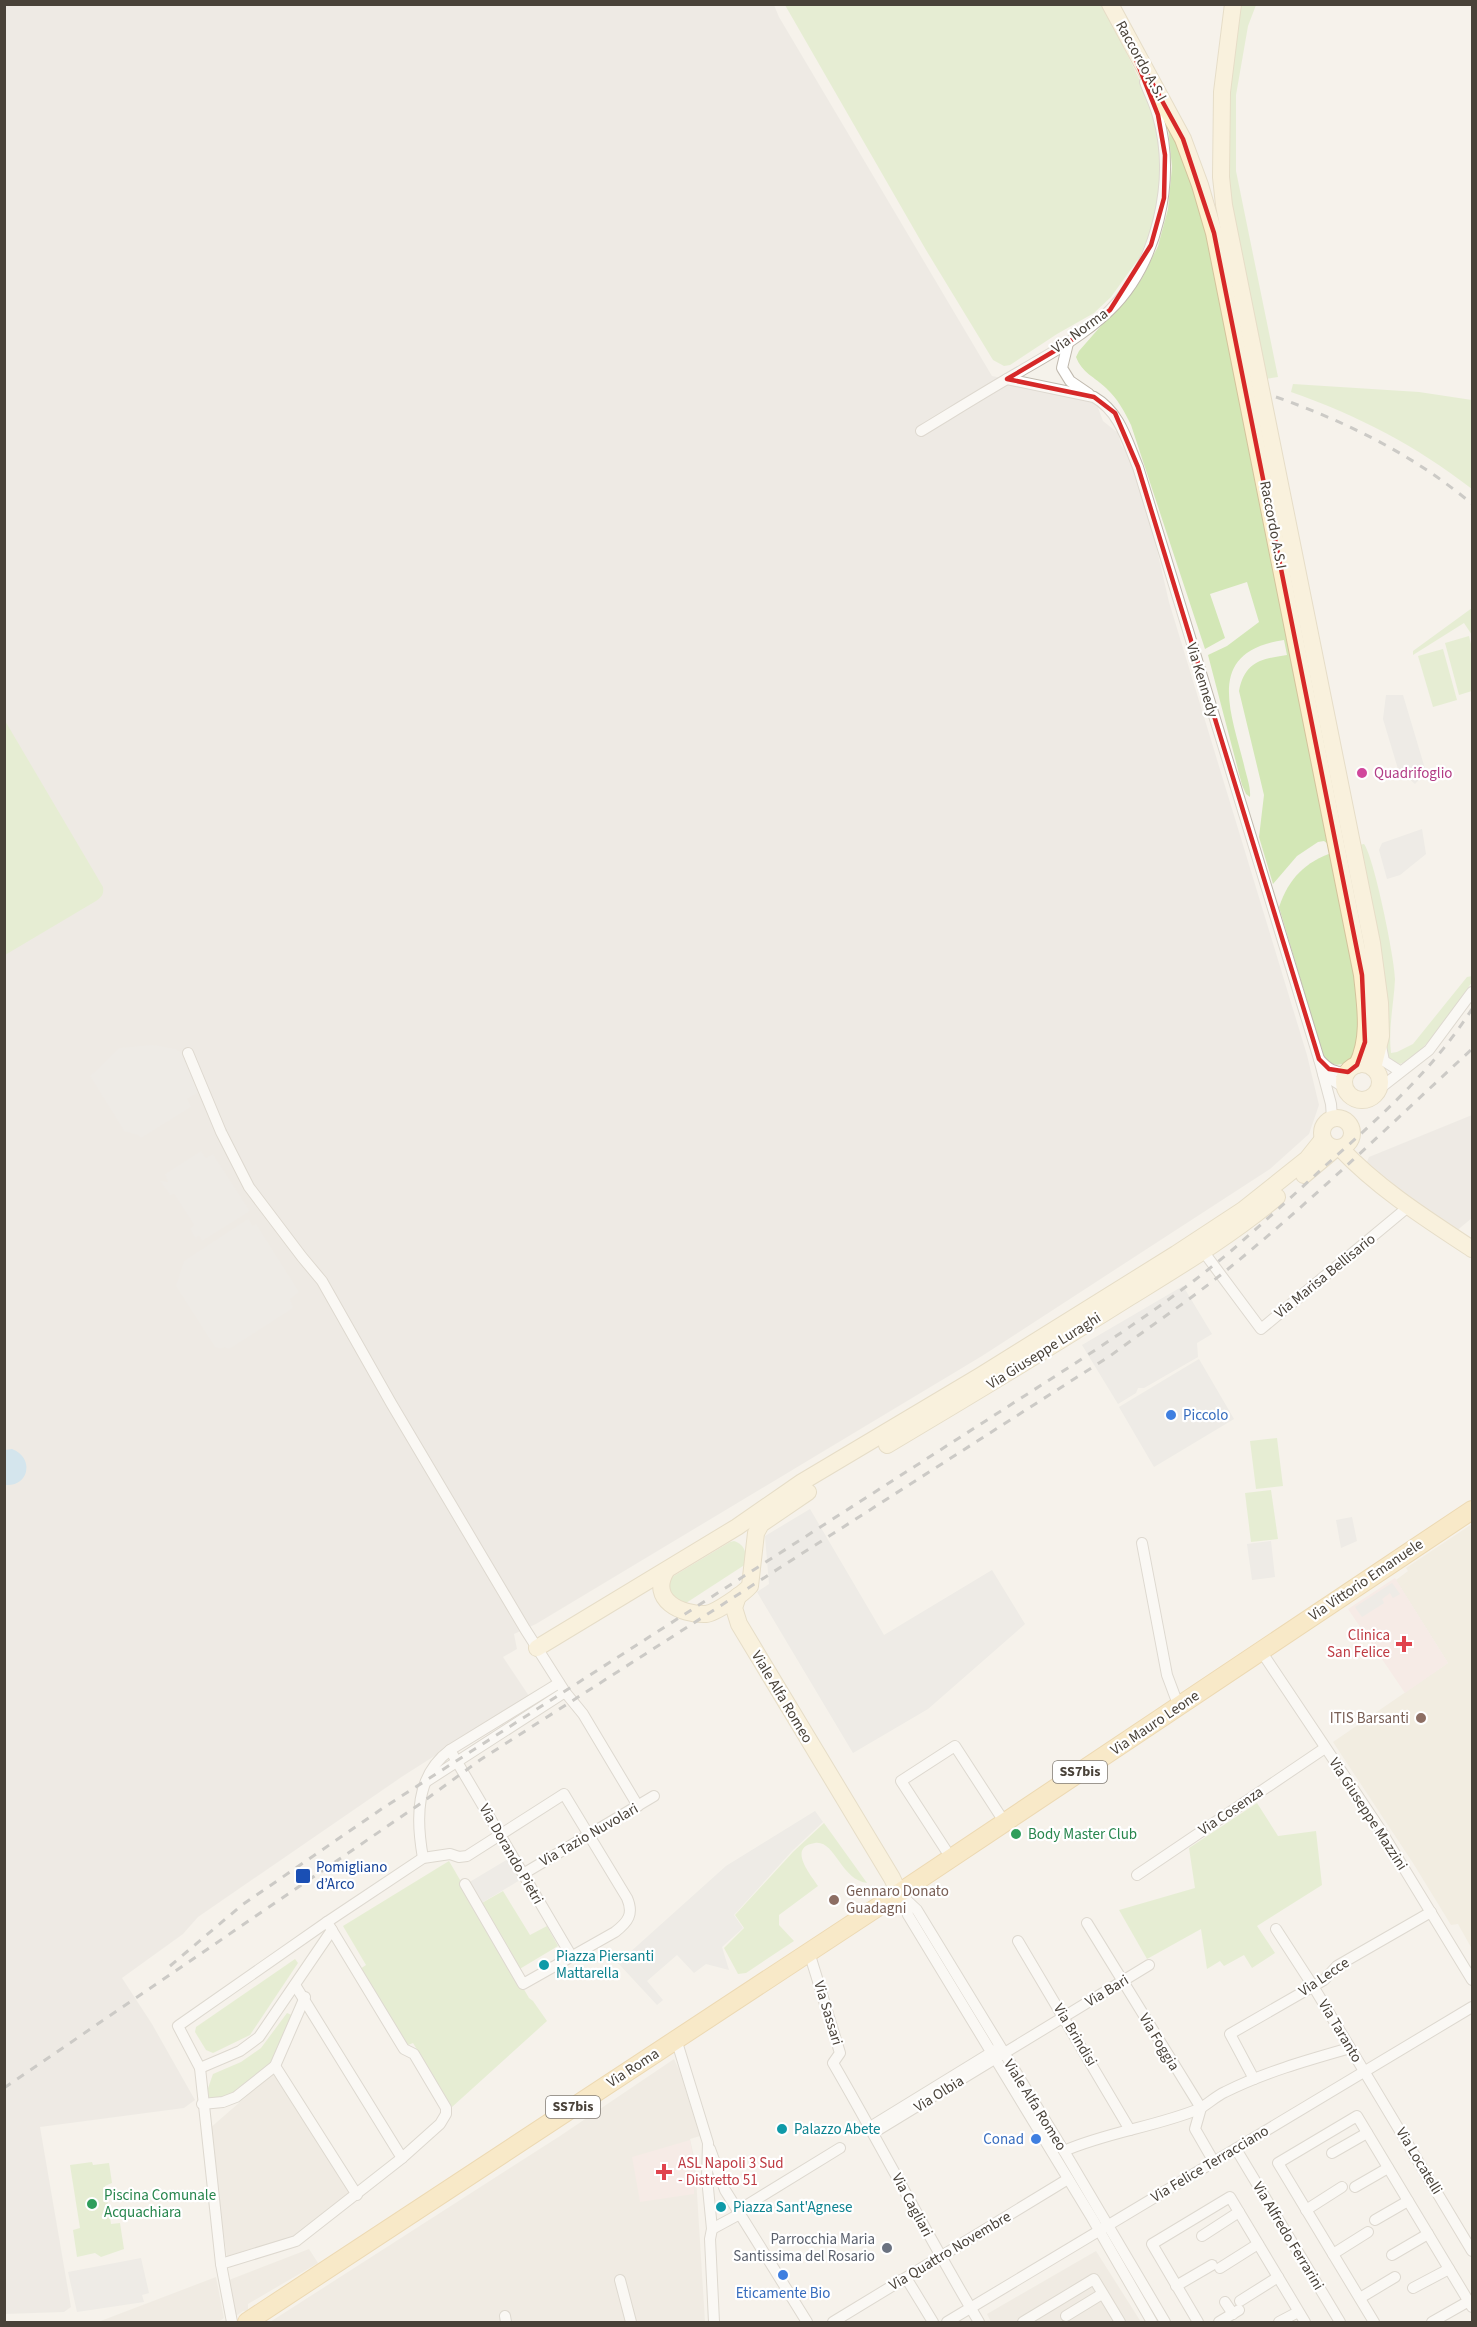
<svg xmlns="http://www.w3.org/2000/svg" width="1477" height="2327" font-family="'Source Sans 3',sans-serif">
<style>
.residential{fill:#e9e3d9}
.industrial{fill:#e5e1dc}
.education{fill:#ede6d6}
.medical{fill:#f5e2df}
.green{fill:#d3e7b6}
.parking{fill:#e4e2df}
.water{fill:#aad5ef}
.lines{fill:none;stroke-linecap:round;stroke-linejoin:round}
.street-casing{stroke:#c0b9ae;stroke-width:12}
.secondary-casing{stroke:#d3c39c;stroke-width:18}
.primary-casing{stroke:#e1ba6d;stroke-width:20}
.street{stroke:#fff;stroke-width:10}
.secondary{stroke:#fdf0cd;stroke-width:16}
.primary{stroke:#fbdd9e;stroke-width:18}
.rail{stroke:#999;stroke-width:3;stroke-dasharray:8 8;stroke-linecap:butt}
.marked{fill:none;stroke:#d62828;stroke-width:4.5;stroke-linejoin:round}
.hotel-dot{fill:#d1479c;stroke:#fff;stroke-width:2}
.shop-dot{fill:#3f7fe0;stroke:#fff;stroke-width:2}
.health-dot{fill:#e0444e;stroke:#fff;stroke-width:2}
.education-dot{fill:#8d6e63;stroke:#fff;stroke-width:2}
.leisure-dot{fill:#2e9e5b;stroke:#fff;stroke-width:2}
.transit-dot{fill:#1a4fb4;stroke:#fff;stroke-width:2}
.culture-dot{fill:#0f9aa8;stroke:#fff;stroke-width:2}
.worship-dot{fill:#6b7280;stroke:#fff;stroke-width:2}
.labels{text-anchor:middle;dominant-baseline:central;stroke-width:4.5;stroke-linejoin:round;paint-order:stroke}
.shield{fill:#fff;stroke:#807b74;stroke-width:1.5}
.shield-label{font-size:14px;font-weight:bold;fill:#494239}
.street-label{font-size:15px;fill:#494239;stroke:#fff}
.hotel-label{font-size:15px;fill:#b23c85;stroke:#fff;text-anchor:start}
.shop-label{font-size:15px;fill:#366cbe;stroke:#fff;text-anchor:start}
.health-label{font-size:15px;fill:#be3a42;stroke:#fff;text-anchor:end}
.education-label{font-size:15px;fill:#785e54;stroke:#fff;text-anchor:end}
.leisure-label{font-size:15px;fill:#27864d;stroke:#fff;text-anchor:start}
.transit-label{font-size:15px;fill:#164399;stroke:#fff;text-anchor:start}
.culture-label{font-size:15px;fill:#0d838f;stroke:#fff;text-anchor:start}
.worship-label{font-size:15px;fill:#5b616d;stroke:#fff;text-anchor:end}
</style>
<rect width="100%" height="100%" fill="#f5f2eb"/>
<g class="residential">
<path d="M674,2059L680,2072L700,2136L690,2139L695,2161L705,2322H270L560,2136Z"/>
<path d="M273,2073L351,2192L292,2238L227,2258L209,2129Z"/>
<path d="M309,2249L318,2263L248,2304V2312L243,2311L236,2316L229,2280Z"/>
<path d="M1096,2251L1141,2322H991L987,2314Z"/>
<path d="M216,2277L224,2318L218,2322H98Z"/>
</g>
<g class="industrial">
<path d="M4,5H774L779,17L992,376L1094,397L1103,421L1118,433L1121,445L1138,467L1169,602L1307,1055L1319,1105L1309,1134L1270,1169L982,1356L536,1624L514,1634L517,1649L503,1657L529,1696L403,1776L198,1917L183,1934L122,1978L152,2024L195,2100L184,2108L40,2127L71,2307L64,2312L5,2314Z"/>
<path d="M1472,1115V1218L1455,1232L1366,1164L1369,1157Z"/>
</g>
<path class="education" d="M1472,1524V1949L1458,1924L1451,1925L1413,1863L1333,1742L1448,1663L1396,1580L1408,1571L1406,1568Z"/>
<g class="medical">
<path d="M1395,1578L1448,1663L1405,1693L1348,1609Z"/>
<path d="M690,2140L694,2164V2194L640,2202L632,2157Z"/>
</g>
<g class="green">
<path d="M785,5H1103L1150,101L1162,154L1160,189L1151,230L1139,258L1111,297L1094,313L1057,334L1010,365L1004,366L993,360L926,250Z"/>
<path d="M1239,5H1256L1248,26L1236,95V171L1278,377L1265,379L1229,206L1225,105Z"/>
<path d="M1167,117L1198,191L1328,844L1324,841L1318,842L1297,856L1273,884L1259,837L1264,795L1239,691C1245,662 1260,659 1287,655L1284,640C1204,652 1231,711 1244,765C1246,775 1251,787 1250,797L1246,794L1242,785L1208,655L1227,646L1259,622L1247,582L1210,594L1225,638L1205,649L1131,425C1124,411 1118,399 1106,388C1095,377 1082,373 1076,357L1079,351L1141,280L1158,246L1168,209L1172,167Z"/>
<path d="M1293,384L1419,392L1472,400V489C1415,445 1359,416 1291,392Z"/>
<path d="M1472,608V635L1464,623L1413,655V651Z"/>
<path d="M1469,636L1472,648V691L1459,695L1445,643Z"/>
<path d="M1443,649L1457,700L1433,707L1418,656Z"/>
<path d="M4,719L103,887C104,894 102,897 96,901L5,955Z"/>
<path d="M1364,844C1374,857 1395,960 1395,979C1394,1003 1388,1028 1391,1053L1397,1052L1413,1044L1467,977L1472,976V982C1458,1002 1423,1058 1400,1064L1388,1059L1359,845Z"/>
<path d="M1334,852L1361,986L1358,1046L1349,1061C1338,1067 1330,1066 1323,1055L1279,907C1289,878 1305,862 1334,852Z"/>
<path d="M1277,1438L1283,1486L1256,1489L1250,1441Z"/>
<path d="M1271,1490L1278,1539L1251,1542L1245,1493Z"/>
<path d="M734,1541C746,1545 746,1554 746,1564L686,1603L675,1604L666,1586L672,1577L730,1542Z"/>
<path d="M1257,1803L1278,1836L1316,1831L1322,1885L1257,1926L1275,1953L1252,1968L1244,1955L1224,1966L1220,1961L1207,1969L1201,1929L1147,1959L1119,1910L1195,1888L1189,1848Z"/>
<path d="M824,1823L867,1883C841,1880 835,1840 815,1843C787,1847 810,1874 818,1886L779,1915V1925L794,1941L746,1973L738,1974L724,1948L744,1928L735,1915L793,1852Z"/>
<path d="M449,1861L529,1998L533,2001L547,2021L452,2107L413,2043L406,2046L360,1969L366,1965L343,1926Z"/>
<path d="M503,1891L530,1935L547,1926L558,1946L518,1970L480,1904Z"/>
<path d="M295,1959L298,1963L250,2035L213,2053L206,2050L195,2032L196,2027Z"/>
<path d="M287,2013L294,2016L273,2062L232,2096L208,2098L206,2094L213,2074L241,2062L261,2048Z"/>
<path d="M92,2162L93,2165L109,2163L112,2183L105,2186L111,2224L120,2223L124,2249L101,2257L95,2253L77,2257L73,2230L80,2228L70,2165Z"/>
</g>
<g class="parking">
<path d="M1386,695H1403L1426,772L1415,784L1398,769L1383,719Z"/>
<path d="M1422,829L1426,854L1400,875L1387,879L1379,850L1382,843Z"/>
<path d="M153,1045L176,1049L183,1054L199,1085V1092L187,1099L191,1107L141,1138L138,1135L124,1131L90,1076L119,1048Z"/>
<path d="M201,1151L206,1158L213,1154L250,1211L202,1241L199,1235L196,1239L190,1229L194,1225L174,1194L170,1195L160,1181L168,1182L165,1174Z"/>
<path d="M248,1219L253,1226L256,1224L299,1292L290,1299L293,1308L229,1349L224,1347L221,1349L215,1347L176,1286L184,1261Z"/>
<path d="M1183,1286L1212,1334L1197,1343L1198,1357L1144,1388H1138L1136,1393L1118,1404L1082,1345Z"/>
<path d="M1199,1359L1234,1419L1154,1467L1119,1407Z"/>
<path d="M810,1509L884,1635L992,1570L1025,1624L928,1709L853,1753L757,1592L769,1584L765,1536Z"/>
<path d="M1352,1517L1357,1541L1341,1548L1336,1520Z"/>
<path d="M1271,1541L1275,1577L1252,1580L1247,1544Z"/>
<path d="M1392,1583L1400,1594L1393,1598L1390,1593L1382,1599L1384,1603L1362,1617L1355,1607Z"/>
<path d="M815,1811L823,1822L792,1851L734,1915L743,1928L722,1947L729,1970L706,1964L694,1973L677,1955L647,1981L663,2000L657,2005L618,1963L726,1866Z"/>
<path d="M508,1859L520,1880L480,1904L468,1883Z"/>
<path d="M141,2258L149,2293L142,2295L144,2302L77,2312L68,2272Z"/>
</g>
<path class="water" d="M12,1449C35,1458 29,1487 5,1485V1450Z"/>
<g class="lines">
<g class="street-casing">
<g id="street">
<path d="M1068,343L1062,368L1070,381L1089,394"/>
<path d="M1007,379L1094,397C1120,412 1127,441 1138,467L1319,1059L1331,1104L1332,1118"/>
<path d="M921,431C954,411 986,391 1019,372C1050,354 1083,336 1109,311C1158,264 1176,179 1158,116C1155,104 1149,93 1145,82"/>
<path d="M1381,1046L1384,1061L1398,1070"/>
<path d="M188,1053L221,1132L249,1187L302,1257L322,1281L391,1403L525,1629L565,1692L583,1714L638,1806"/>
<path d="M1319,1059C1328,1069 1334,1073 1348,1072"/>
<path d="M1323,1074L1345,1088"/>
<path d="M1379,1089L1429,1050L1472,992"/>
<path d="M1203,1251L1261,1329L1408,1207"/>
<path d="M1142,1543L1167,1675L1179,1707"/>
<path d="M1261,1651L1380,1829L1472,1980"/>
<path d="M450,1750L572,1957"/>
<path d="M427,1781L565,1692"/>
<path d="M423,1858C416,1819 415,1776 450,1750L559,1683"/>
<path d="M951,1858L901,1781L955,1746L1005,1823"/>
<path d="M523,1874L654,1796"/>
<path d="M1137,1875L1325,1748"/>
<path d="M899,1893L917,1910L1064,2151L1165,2322"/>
<path d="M900,1893L908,1915L1092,2218L1152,2322"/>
<path d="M1087,1923L1201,2108"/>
<path d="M1276,1929L1313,1986L1472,2251"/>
<path d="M1018,1941L1130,2130"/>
<path d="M809,1952L840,2053L833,2063C883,2149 928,2237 979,2322"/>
<path d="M295,1985L402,2158"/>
<path d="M676,2039L708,2143L707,2178L712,2229L710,2239L714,2322"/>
<path d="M275,2066L357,2195"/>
<path d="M200,2068L240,2051L259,2037L332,1930"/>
<path d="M1254,2079L1230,2034L1324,1980L1337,1966L1431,1912"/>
<path d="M202,2104L223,2102L236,2097L275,2066L305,1997"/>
<path d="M1201,2108L1195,2129L1214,2162"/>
<path d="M870,2127L997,2049"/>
<path d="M873,2133L1149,1965"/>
<path d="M710,2149L725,2190L807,2322"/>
<path d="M1236,2149L1340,2322"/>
<path d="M1064,2151C1107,2132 1155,2127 1199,2109C1208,2104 1216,2096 1225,2092C1265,2072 1308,2060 1350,2048"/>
<path d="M1332,2153L1367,2133"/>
<path d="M1355,2187L1388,2168"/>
<path d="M1306,2210L1342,2187"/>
<path d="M1375,2220L1408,2201"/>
<path d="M712,2229L736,2216L739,2210L840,2148"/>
<path d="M1202,2236L1239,2212"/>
<path d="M1333,2254L1368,2232"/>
<path d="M1392,2255L1428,2234"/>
<path d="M221,2264L296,2241L402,2158L440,2124L446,2114V2108L414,2054L404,2049L327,1922"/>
<path d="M1220,2268L1258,2244"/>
<path d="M620,2280L631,2322"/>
<path d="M901,2280L908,2281L933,2322"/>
<path d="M1176,2286L1212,2265"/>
<path d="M1413,2288L1449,2269"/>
<path d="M1360,2298L1395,2277"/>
<path d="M1240,2301L1278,2277"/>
<path d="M1225,2302L1233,2314"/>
<path d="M505,2316L506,2322"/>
<path d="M1066,2316L1102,2294"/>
<path d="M232,2322L221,2264L200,2068L178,2026L327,1922L423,1858L450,1854L459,1857L467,1856L564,1794L627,1898C634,1914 628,1922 615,1932L523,1984L465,1884"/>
<path d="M833,2322L1068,2179"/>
<path d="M947,2322L1472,2007"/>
<path d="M1023,2322L1094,2279L1120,2322"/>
<path d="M1198,2322L1152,2244L1230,2197L1305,2322"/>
<path d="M1219,2322L1239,2310"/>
<path d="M1279,2322L1298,2312"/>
<path d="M1374,2322L1278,2163L1357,2116L1472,2307"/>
<path d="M1432,2322L1469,2301"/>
</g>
</g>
<g class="secondary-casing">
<g id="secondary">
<path d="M1110,4L1183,139L1200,185L1214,233L1362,975C1365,1005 1371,1037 1357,1065"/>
<path d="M1233,4L1222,92L1221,177L1224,205L1372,943L1380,1003L1381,1036L1373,1068"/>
<circle cx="1362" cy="1082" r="18"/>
<circle cx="1337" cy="1133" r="15"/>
<path d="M1340,1148C1379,1189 1425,1218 1472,1249"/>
<path d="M1304,1175L1336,1148"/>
<path d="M887,1445C968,1397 1049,1348 1130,1297C1180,1266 1232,1235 1277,1197"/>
<path d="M666,1571C649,1600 681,1615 706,1614C716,1613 744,1593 750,1586L756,1533L761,1524L808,1492"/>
<path d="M738,1596L734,1608L739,1624L892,1878L899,1893"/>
<path d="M537,1648L737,1527L802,1482L980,1376L1176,1254L1243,1210L1307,1159L1323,1139"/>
</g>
</g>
<g class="primary-casing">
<path id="primary" d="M247,2322L899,1893L1472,1510"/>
</g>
<use href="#street" class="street"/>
<use href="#secondary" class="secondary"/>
<use href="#primary" class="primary"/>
<g class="rail">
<path d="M1276,397C1347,422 1414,455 1472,504"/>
<path d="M170,1966L242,1905L383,1808L1071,1366C1126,1330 1181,1293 1231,1251C1263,1223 1295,1194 1326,1165C1380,1117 1433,1070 1472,1009"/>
<path d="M4,2088L417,1806L480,1760L1110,1356C1149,1327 1190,1300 1228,1269C1313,1200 1392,1123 1472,1049"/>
</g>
</g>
<path d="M0 0H1477V2327H0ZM1127,37L1183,139L1214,233L1362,975L1365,1042L1357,1065L1348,1072L1329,1069L1319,1059L1138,467L1115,413L1094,397L1007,379L1068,343L1110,310L1151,245L1164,198L1165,155L1158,115Z" fill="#f5f2eb" fill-opacity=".55" fill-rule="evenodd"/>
<path class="marked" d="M1127,37L1183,139L1214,233L1362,975L1365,1042L1357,1065L1348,1072L1329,1069L1319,1059L1138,467L1115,413L1094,397L1007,379L1068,343L1110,310L1151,245L1164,198L1165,155L1158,115Z"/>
<circle class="hotel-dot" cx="1362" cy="773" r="6"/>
<g class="shop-dot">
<circle cx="1171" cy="1415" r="6"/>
<circle cx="1036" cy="2139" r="6"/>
<circle cx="783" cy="2275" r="6"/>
</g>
<g class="health-dot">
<path d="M1401 1635h6v6h6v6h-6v6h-6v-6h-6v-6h6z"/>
<path d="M661 2163h6v6h6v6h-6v6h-6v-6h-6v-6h6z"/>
</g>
<g class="education-dot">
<circle cx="1421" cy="1718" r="6"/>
<circle cx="834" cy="1900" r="6"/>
</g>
<g class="leisure-dot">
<circle cx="1016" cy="1834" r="6"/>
<circle cx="92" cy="2204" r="6"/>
</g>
<rect class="transit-dot" x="295" y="1868" width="16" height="16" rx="3"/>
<g class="culture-dot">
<circle cx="544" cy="1965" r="6"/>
<circle cx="782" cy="2129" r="6"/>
<circle cx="721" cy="2207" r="6"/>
</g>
<circle class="worship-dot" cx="887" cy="2248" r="6"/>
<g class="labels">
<g class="shield">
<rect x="1053" y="1761" width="54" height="22" rx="4.5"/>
<rect x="546" y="2096" width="54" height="22" rx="4.5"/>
</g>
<g class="shield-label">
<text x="1080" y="1772">SS7bis</text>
<text x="573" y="2107">SS7bis</text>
</g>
<g class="street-label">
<text transform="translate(1141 61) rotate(61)">Raccordo A.S.I</text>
<text transform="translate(1080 331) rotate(-36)">Via Norma</text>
<text transform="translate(1273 525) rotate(79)">Raccordo A.S.I</text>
<text transform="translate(1202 680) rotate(73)">Via Kennedy</text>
<text transform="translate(1325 1276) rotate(-39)">Via Marisa Bellisario</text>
<text transform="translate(1044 1351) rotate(-32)">Via Giuseppe Luraghi</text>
<text transform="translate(1366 1580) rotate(-34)">Via Vittorio Emanuele</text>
<text transform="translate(782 1697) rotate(59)">Viale Alfa Romeo</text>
<text transform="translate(1155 1723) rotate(-34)">Via Mauro Leone</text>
<text transform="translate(1231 1811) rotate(-34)">Via Cosenza</text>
<text transform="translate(1368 1814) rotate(57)">Via Giuseppe Mazzini</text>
<text transform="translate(589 1835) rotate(-30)">Via Tazio Nuvolari</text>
<text transform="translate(511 1854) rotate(60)">Via Dorando Pietri</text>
<text transform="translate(1324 1977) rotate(-34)">Via Lecce</text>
<text transform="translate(1107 1991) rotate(-31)">Via Bari</text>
<text transform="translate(828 2013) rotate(73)">Via Sassari</text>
<text transform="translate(1340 2031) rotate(59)">Via Taranto</text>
<text transform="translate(1075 2035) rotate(59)">Via Brindisi</text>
<text transform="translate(1159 2042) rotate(59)">Via Foggia</text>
<text transform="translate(633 2068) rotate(-33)">Via Roma</text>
<text transform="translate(939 2094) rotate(-32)">Via Olbia</text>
<text transform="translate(1035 2105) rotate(58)">Viale Alfa Romeo</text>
<text transform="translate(1419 2161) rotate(59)">Via Locatelli</text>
<text transform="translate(1210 2164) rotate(-31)">Via Felice Terracciano</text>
<text transform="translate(912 2205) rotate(62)">Via Cagliari</text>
<text transform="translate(1288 2236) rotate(59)">Via Alfredo Ferrarini</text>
<text transform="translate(950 2251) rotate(-31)">Via Quattro Novembre</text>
</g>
<g class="hotel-label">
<text x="1374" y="773">Quadrifoglio</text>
</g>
<g class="shop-label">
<text x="1183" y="1415">Piccolo</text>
<text x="1024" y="2139" text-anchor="end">Conad</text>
<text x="783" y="2293" text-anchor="middle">Eticamente Bio</text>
</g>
<g class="health-label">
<text x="1390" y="1635">Clinica<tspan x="1390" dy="17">San Felice</tspan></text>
<text x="678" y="2163" text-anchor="start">ASL Napoli 3 Sud<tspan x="678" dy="17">- Distretto 51</tspan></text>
</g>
<g class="education-label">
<text x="1409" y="1718">ITIS Barsanti</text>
<text x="846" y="1891" text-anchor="start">Gennaro Donato<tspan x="846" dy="17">Guadagni</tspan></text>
</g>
<g class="leisure-label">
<text x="1028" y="1834">Body Master Club</text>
<text x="104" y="2195">Piscina Comunale<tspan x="104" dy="17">Acquachiara</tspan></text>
</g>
<g class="transit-label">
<text x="316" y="1867">Pomigliano<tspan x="316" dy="17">d’Arco</tspan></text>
</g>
<g class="culture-label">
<text x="556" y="1956">Piazza Piersanti<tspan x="556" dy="17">Mattarella</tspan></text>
<text x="794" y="2129">Palazzo Abete</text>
<text x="733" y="2207">Piazza Sant'Agnese</text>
</g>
<g class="worship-label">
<text x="875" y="2239">Parrocchia Maria<tspan x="875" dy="17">Santissima del Rosario</tspan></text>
</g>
</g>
<rect width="1477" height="2327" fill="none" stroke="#494239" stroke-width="12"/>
</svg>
